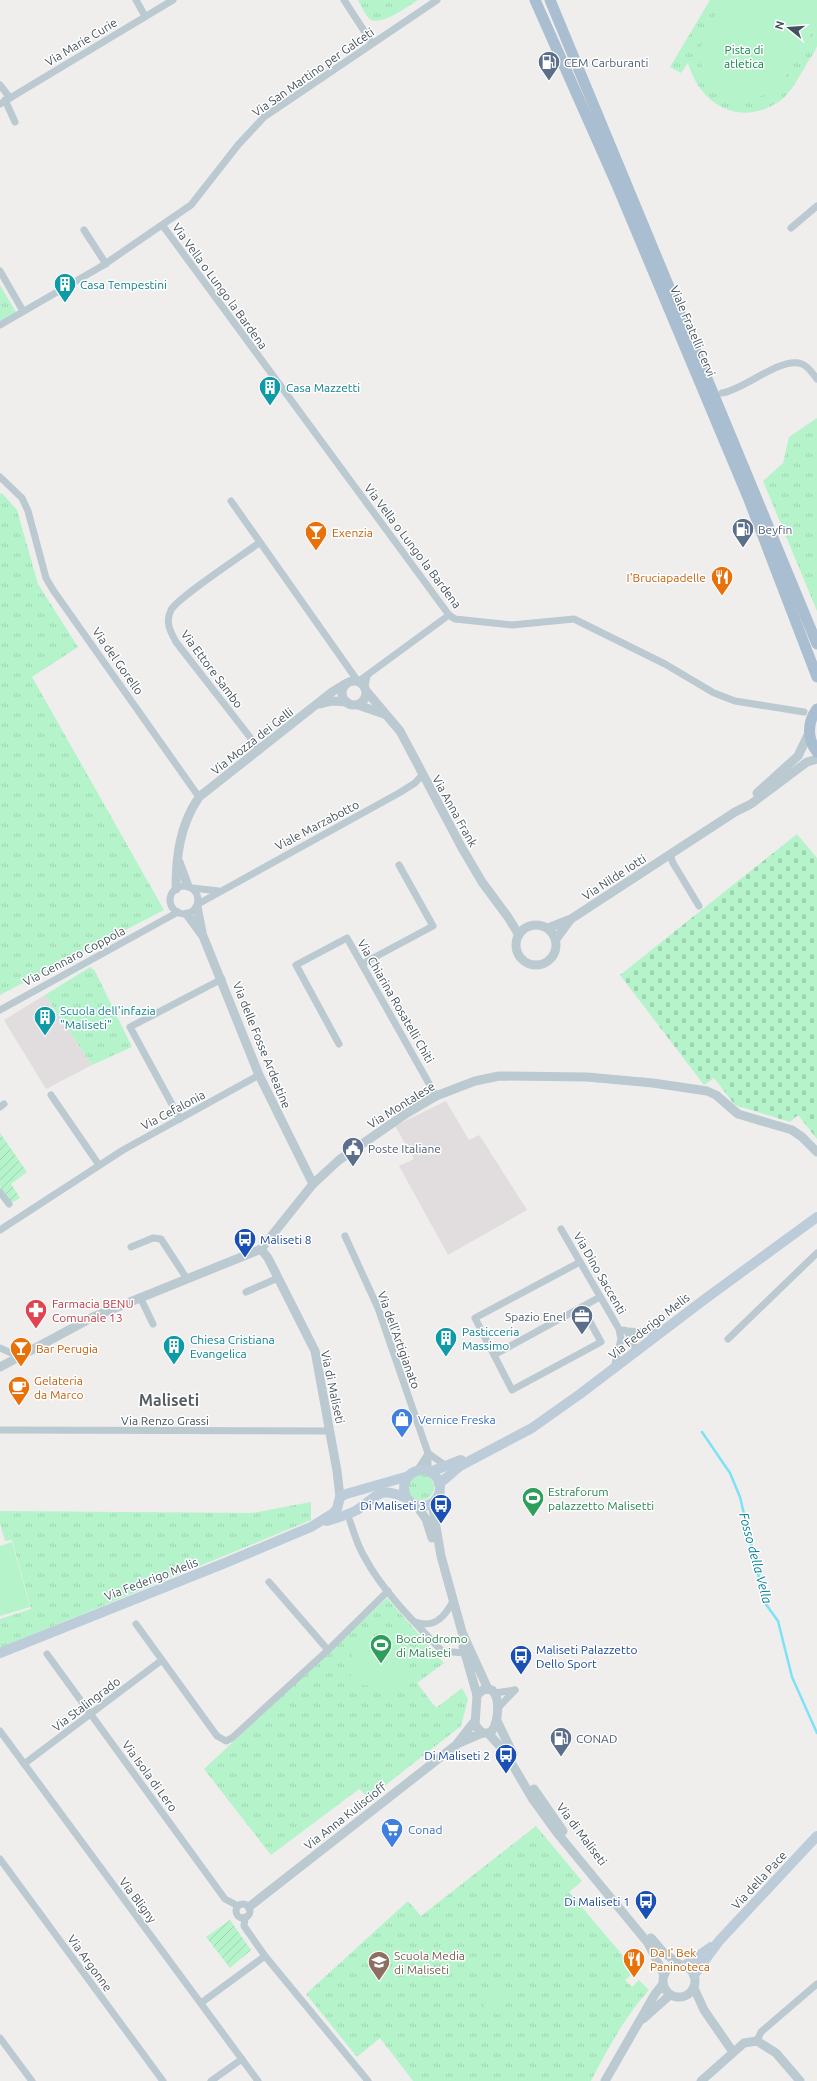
<svg xmlns="http://www.w3.org/2000/svg" width="817" height="2081" font-family="Ubuntu,sans-serif">
<style>
.education{fill:#e1dddf}
.grass{fill:url(#grass-tufts)}
.cemetery{fill:url(#cemetery-stones)}
.garden{fill:url(#garden-furrows)}
.pitch{fill:#b5f4cb}
.lines{fill:none;stroke-linecap:round;stroke-linejoin:round}
.stream{stroke:#7de2f6;stroke-width:2.5}
.minor{stroke:#bbc9d1;stroke-width:7}
.tertiary{stroke:#bbc9d1;stroke-width:9}
.secondary{stroke:#bdccd9;stroke-width:10}
.primary{stroke:#a9bed0;stroke-width:11}
.labels{text-anchor:middle;dominant-baseline:central;stroke-width:3;stroke-linejoin:round;paint-order:stroke}
.street-label{font-size:12px;fill:#43525c;stroke:#fff}
.park-label{font-size:12px;fill:#0c8644;stroke:#fff}
.service-label{font-size:12px;fill:#4e5e75;stroke:#fff;text-anchor:start}
.culture-label{font-size:12px;fill:#0d838f;stroke:#fff;text-anchor:start}
.food-label{font-size:12px;fill:#c56008;stroke:#fff;text-anchor:start}
.transit-label{font-size:12px;fill:#164399;stroke:#fff;text-anchor:end}
.health-label{font-size:12px;fill:#be3a42;stroke:#fff;text-anchor:start}
.shop-label{font-size:12px;fill:#366cbe;stroke:#fff;text-anchor:start}
.leisure-label{font-size:12px;fill:#27864d;stroke:#fff;text-anchor:start}
.education-label{font-size:12px;fill:#785e54;stroke:#fff;text-anchor:start}
.water-label{font-size:13px;font-style:italic;fill:#03819b;stroke:#fff}
.district-label{font-size:16px;font-weight:bold;fill:#595e63;stroke:#fff}
</style>
<defs>
<pattern id="grass-tufts" width="24" height="20" patternUnits="userSpaceOnUse"><rect width="24" height="20" fill="#b5f4cb"/><path d="M3 7l-1-3M5 7V3M7 7l1-3M15 17l-1-3M17 17v-4M19 17l1-3" fill="none" stroke="#9dd3b1"/></pattern>
<pattern id="cemetery-stones" width="16" height="16" patternUnits="userSpaceOnUse"><rect width="16" height="16" fill="#b5f4cb"/><path d="M2 7V4a2 2 0 0 1 4 0v3zM10 15v-3a2 2 0 0 1 4 0v3z" fill="#9dd3b1"/></pattern>
<pattern id="garden-furrows" width="10" height="10" patternUnits="userSpaceOnUse"><rect width="10" height="10" fill="#b5f4cb"/><path d="M-1 1l2-2M0 10L10 0M9 11l2-2" fill="none" stroke="#9dd3b1"/></pattern>
</defs>
<rect width="100%" height="100%" fill="#f0eded"/>
<g class="education">
<path d="M45,995L92,1065L46,1089L4,1020Z"/>
<path d="M446,1101L469,1140L479,1135L482,1139L527,1210L448,1255L399,1166L414,1159L395,1126Z"/>
</g>
<g class="grass">
<path d="M358,0H418C408,6 381,27 370,19C365,15 361,6 358,0Z"/>
<path d="M710,0H817C817,12 817,35 817,46C815,53 808,60 805,67C798,78 791,93 780,101C740,128 700,105 688,63L681,73L670,67Z"/>
<path d="M0,285L16,312L0,321Z"/>
<path d="M817,418V611L763,481L783,463L789,437Z"/>
<path d="M2,493L17,510L38,584L78,647L32,677L164,910L0,995V494Z"/>
<path d="M90,967L95,971L132,1047L92,1065L45,995Z"/>
<circle cx="421" cy="1487" r="13"/>
<path d="M311,1502V1520L0,1648V1619L31,1609L12,1540L5,1541L0,1524V1511L252,1513Z"/>
<path d="M387,1598L444,1663L417,1683L436,1708L462,1688L468,1699L461,1726L369,1798L359,1789L271,1855L204,1769Z"/>
<path d="M536,1826L582,1881L569,1892L636,1971L625,1980L632,1987L639,1980L649,1990C626,2015 607,2050 591,2081H413L380,2038L357,2057L306,1994L408,1901L421,1916Z"/>
</g>
<path class="cemetery" d="M797,834L817,858V1139L798,1115L790,1122L735,1105L714,1078L704,1085L620,975Z"/>
<g class="garden">
<path d="M0,1133L27,1172L11,1184L20,1198L11,1203L0,1187Z"/>
<path d="M230,1920L251,1950L230,1968L206,1937Z"/>
</g>
<g class="pitch">
<path d="M725,0H817C817,7 817,15 817,21C815,31 804,44 799,53C791,67 784,85 768,93C735,111 691,82 702,43C706,28 717,13 725,0Z"/>
<path d="M12,1542L30,1607L0,1616V1546Z"/>
<path d="M353,1641L411,1646L408,1689L350,1684Z"/>
<path d="M490,1982L507,1987L500,2015L483,2010Z"/>
</g>
<g class="lines">
<path class="stream" d="M702,1432L730,1473L740,1497L765,1603L778,1621L792,1677L817,1733"/>
<g class="minor">
<path d="M136,0L145,16"/>
<path d="M344,0L372,43"/>
<path d="M0,85L10,98"/>
<path d="M5,100L15,122"/>
<path d="M0,104L173,0"/>
<path d="M163,226L449,615L455,619L512,625L574,619L665,664L714,693L735,701L804,712"/>
<path d="M791,228L817,206"/>
<path d="M84,230L106,264"/>
<path d="M0,271L23,311"/>
<path d="M0,325L102,266L191,205L238,145L264,117L437,0"/>
<path d="M722,393C744,390 781,356 802,364C808,366 813,374 817,379"/>
<path d="M0,477L22,498L28,511L46,578L53,590L199,797"/>
<path d="M231,501L357,680"/>
<path d="M259,543C244,554 177,598 171,610C165,622 170,631 176,642L260,750"/>
<path d="M359,681L449,615"/>
<path d="M365,686L367,676"/>
<path d="M670,855L673,863L699,906"/>
<circle cx="184" cy="900" r="14"/>
<path d="M192,888L219,891"/>
<path d="M198,904L399,793L415,783L422,775"/>
<path d="M362,964L433,926L399,865"/>
<path d="M0,1010L178,912"/>
<path d="M339,1044L296,965L347,938L436,1096"/>
<path d="M51,1095L99,1165"/>
<path d="M0,1107L4,1104"/>
<path d="M180,1119L130,1027L222,979"/>
<path d="M0,1192L9,1204"/>
<path d="M561,1229L619,1329L621,1339L614,1368"/>
<path d="M0,1230L123,1150L259,1075"/>
<path d="M345,1236L378,1308L428,1453V1471"/>
<path d="M131,1247L153,1238L161,1239L187,1279"/>
<path d="M580,1262L475,1318L494,1355L600,1297"/>
<path d="M246,1292L278,1278"/>
<path d="M140,1297L153,1324"/>
<path d="M624,1330L627,1331L637,1352"/>
<path d="M627,1331L647,1332L663,1330"/>
<path d="M728,1339L817,1253"/>
<path d="M0,1348L20,1357"/>
<path d="M494,1355L512,1390L601,1342L582,1307"/>
<path d="M0,1430L330,1431"/>
<path d="M428,1453L446,1466"/>
<path d="M417,1471L428,1454"/>
<path d="M350,1521C354,1533 358,1547 365,1558C384,1593 415,1623 442,1651L464,1653"/>
<path d="M269,1582L328,1650"/>
<path d="M415,1622C434,1629 445,1617 453,1601"/>
<path d="M136,1624L217,1736L226,1741L232,1738L328,1650L388,1591"/>
<path d="M47,1654L225,1899L238,1906"/>
<path d="M495,1693L515,1690"/>
<path d="M497,1709L515,1690"/>
<path d="M0,1731L258,2081"/>
<path d="M24,1764L162,1660"/>
<path d="M0,1859L163,2081"/>
<circle cx="243" cy="1911" r="7"/>
<path d="M245,1917L244,1926L265,1956L368,2081"/>
<path d="M201,2003L265,1956"/>
<path d="M0,2038L32,2081"/>
<path d="M757,2041L761,2032L817,1984"/>
<path d="M211,2081L242,2059"/>
</g>
<g class="tertiary">
<circle cx="354" cy="693" r="12"/>
<path d="M367,692L400,731L462,848L482,882L508,917L519,935"/>
<path d="M320,704L332,701L347,702"/>
<path d="M358,705L384,714"/>
<path d="M757,793L798,756L809,733"/>
<path d="M179,862L188,886"/>
<path d="M176,889C176,855 180,825 199,797L332,692L345,684"/>
<path d="M197,907L202,932"/>
<path d="M187,914L203,936L259,1075L313,1184"/>
<circle cx="536" cy="945" r="20"/>
<path d="M548,928L571,919L735,812L751,804L807,762L817,759"/>
<path d="M556,939L570,920"/>
<path d="M261,1249L268,1258L315,1351L337,1471L340,1497"/>
<path d="M0,1367L93,1317L261,1249L313,1184L339,1160L407,1113L436,1096L475,1081L499,1076L587,1077L653,1083L707,1091L716,1095L738,1114L792,1130L802,1137L817,1152"/>
<path d="M432,1503L441,1556L462,1632L488,1689"/>
<path d="M416,1505L426,1519L432,1538"/>
<path d="M463,1646L477,1695"/>
<path d="M497,1721L513,1754"/>
<path d="M488,1733L492,1731C498,1722 501,1699 492,1690L484,1689L477,1695L475,1725L482,1733H488L505,1752L532,1798L558,1834L648,1943L664,1975"/>
<path d="M459,1743L482,1733"/>
<path d="M534,1789L563,1831"/>
<path d="M249,1907L456,1745L474,1722"/>
<path d="M651,1938L663,1952L679,1964"/>
<circle cx="679" cy="1981" r="16"/>
<path d="M694,1988L704,2010L733,2052"/>
<path d="M643,2019L670,1995"/>
<path d="M605,2081L655,1994L663,1984"/>
<path d="M701,2081L744,2043L757,2041L776,2053L800,2081"/>
</g>
<g class="secondary">
<circle cx="422" cy="1488" r="18"/>
<path d="M430,1472L461,1460"/>
<path d="M439,1484L460,1466L532,1428L580,1394L705,1299L817,1217"/>
<path d="M327,1521C337,1518 348,1515 357,1510C379,1495 379,1486 406,1498"/>
<path d="M0,1653L225,1563L311,1527L332,1514L337,1509L340,1497L346,1494L409,1476"/>
<path d="M685,1965L711,1947"/>
<path d="M694,1975L719,1941L817,1836"/>
</g>
<g class="primary">
<path d="M535,0L617,185L748,497L817,677"/>
<path d="M550,0L817,644"/>
<path d="M817,709C807,722 807,739 817,752"/>
</g>
</g>
<defs>
<g id="fuel-pin" transform="scale(1.15)"><path d="M0 17L-7.5 6A9.5 9.5 0 1 1 7.5 6Z" fill="#5c6f8a" stroke="#fff"/><path d="M-5.5-6h7V0h2V4h1.3V-2.5L3-4.5l.8-.8L6-3V5H2.5V1h-1V6h-7ZM-4.2-4.7v3.2H.2V-4.7Z" fill="#fff"/></g>
<g id="building-pin" transform="scale(1.15)"><path d="M0 17L-7.5 6A9.5 9.5 0 1 1 7.5 6Z" fill="#0f9aa8" stroke="#fff"/><path d="M-4-6H4V6H1V3H-1V6H-4ZM-2.5-4.3h1.7v1.8h-1.7ZM.8-4.3h1.7v1.8H.8ZM-2.5-1h1.7V.8h-1.7ZM.8-1h1.7V.8H.8Z" fill="#fff"/></g>
<g id="bar-pin" transform="scale(1.15)"><path d="M0 17L-7.5 6A9.5 9.5 0 1 1 7.5 6Z" fill="#e8710a" stroke="#fff"/><path d="M-6-5H6L.8 .8V4.5H3.5V6h-7V4.5H-.8V.8Z" fill="#fff"/></g>
<g id="restaurant-pin" transform="scale(1.15)"><path d="M0 17L-7.5 6A9.5 9.5 0 1 1 7.5 6Z" fill="#e8710a" stroke="#fff"/><path d="M-5-6h1v4h1v-4h1v4h1v-4h1v5L-1.5 .5V6h-2V.5L-5-1ZM5-6V6H3V1.5H1.5Q1.5-4 5-6Z" fill="#fff"/></g>
<g id="civic-pin" transform="scale(1.15)"><path d="M0 17L-7.5 6A9.5 9.5 0 1 1 7.5 6Z" fill="#5c6f8a" stroke="#fff"/><path d="M-.6-6.5H3V-4.5H.6V-3L4-1V1h2V6H-6V1h2V-1L-.6-3ZM-1.2 2.5V6h2.4V2.5Z" fill="#fff"/></g>
<g id="bus-pin" transform="scale(1.15)"><path d="M0 17L-7.5 6A9.5 9.5 0 1 1 7.5 6Z" fill="#1a4fb4" stroke="#fff"/><path d="M-5-6H5V4H4V6H2V4H-2V6H-4V4H-5ZM-3.5-4V0h7V-4ZM-3.5 1.2v1.5H-2V1.2ZM2 1.2v1.5H3.5V1.2Z" fill="#fff"/></g>
<g id="pharmacy-pin" transform="scale(1.15)"><path d="M0 17L-7.5 6A9.5 9.5 0 1 1 7.5 6Z" fill="#e0444e" stroke="#fff"/><path d="M-2-6h4v4h4v4h-4v4h-4v-4h-4v-4h4Z" fill="#fff"/></g>
<g id="office-pin" transform="scale(1.15)"><path d="M0 17L-7.5 6A9.5 9.5 0 1 1 7.5 6Z" fill="#5c6f8a" stroke="#fff"/><path d="M-6-3h4V-5.5h4V-3h4V5H-6ZM-1-4.5V-3h2v-1.5ZM-6 0V1H6V0Z" fill="#fff"/></g>
<g id="cafe-pin" transform="scale(1.15)"><path d="M0 17L-7.5 6A9.5 9.5 0 1 1 7.5 6Z" fill="#e8710a" stroke="#fff"/><path d="M-5.5-4.5H6V0H3Q3 3.5 0 3.5H-2.5Q-5.5 3.5-5.5 0ZM3-3.2v2h1.7v-2ZM-6 4.5H4V6H-6Z" fill="#fff"/></g>
<g id="shop-pin" transform="scale(1.15)"><path d="M0 17L-7.5 6A9.5 9.5 0 1 1 7.5 6Z" fill="#3f7fe0" stroke="#fff"/><path d="M-5-2.5h2.3a2.7 3.5 0 0 1 5.4 0H5L5.5 6h-11ZM-1.5-2.5h3a1.5 2.3 0 0 0-3 0Z" fill="#fff"/></g>
<g id="stadium-pin" transform="scale(1.15)"><path d="M0 17L-7.5 6A9.5 9.5 0 1 1 7.5 6Z" fill="#2e9e5b" stroke="#fff"/><path d="M0-5a6.5 5 0 1 0 0 10a6.5 5 0 1 0 0-10ZM-3.5-1.8h7v3.6h-7Z" fill="#fff"/></g>
<g id="supermarket-pin" transform="scale(1.15)"><path d="M0 17L-7.5 6A9.5 9.5 0 1 1 7.5 6Z" fill="#3f7fe0" stroke="#fff"/><path d="M-6-5.5h2.5l.6 2H6L4.5 2H-2.5L-4.4-4H-6ZM-1.5 3.2a1.3 1.3 0 1 0 .1 0ZM3 3.2a1.3 1.3 0 1 0 .1 0Z" fill="#fff"/></g>
<g id="school-pin" transform="scale(1.15)"><path d="M0 17L-7.5 6A9.5 9.5 0 1 1 7.5 6Z" fill="#8d6e63" stroke="#fff"/><path d="M0-5L7-2L0 1L-7-2ZM-4 1L0 2.5L4 1V4Q0 6-4 4Z" fill="#fff"/></g>
</defs>
<g fill-rule="evenodd">
<use href="#fuel-pin" x="549" y="62"/>
<use href="#building-pin" x="65" y="284"/>
<use href="#building-pin" x="270" y="387"/>
<use href="#fuel-pin" x="743" y="529"/>
<use href="#bar-pin" x="316" y="532"/>
<use href="#restaurant-pin" x="722" y="577"/>
<use href="#building-pin" x="45" y="1017"/>
<use href="#civic-pin" x="353" y="1148"/>
<use href="#bus-pin" x="245" y="1239"/>
<use href="#pharmacy-pin" x="36" y="1310"/>
<use href="#office-pin" x="582" y="1316"/>
<use href="#building-pin" x="446" y="1338"/>
<use href="#building-pin" x="174" y="1346"/>
<use href="#bar-pin" x="21" y="1348"/>
<use href="#cafe-pin" x="19" y="1387"/>
<use href="#shop-pin" x="402" y="1419"/>
<use href="#stadium-pin" x="533" y="1498"/>
<use href="#bus-pin" x="441" y="1505"/>
<use href="#stadium-pin" x="381" y="1645"/>
<use href="#bus-pin" x="521" y="1656"/>
<use href="#fuel-pin" x="561" y="1738"/>
<use href="#bus-pin" x="506" y="1755"/>
<use href="#supermarket-pin" x="392" y="1829"/>
<use href="#bus-pin" x="646" y="1901"/>
<use href="#restaurant-pin" x="634" y="1959"/>
<use href="#school-pin" x="379" y="1962"/>
</g>
<g class="labels">
<g class="street-label">
<text transform="translate(81 42) rotate(-31)">Via Marie Curie</text>
<text transform="translate(313 72) rotate(-35)">Via San Martino per Galceti</text>
<text transform="translate(220 286) rotate(54)">Via Vella o Lungo la Bardena</text>
<text transform="translate(693 331) rotate(67)">Viale Fratelli Cervi</text>
<text transform="translate(413 546) rotate(53)">Via Vella o Lungo la Bardena</text>
<text transform="translate(118 661) rotate(55)">Via del Gorello</text>
<text transform="translate(212 669) rotate(53)">Via Ettore Sambo</text>
<text transform="translate(252 741) rotate(-38)">Via Mozza dei Gelli</text>
<text transform="translate(455 811) rotate(61)">Via Anna Frank</text>
<text transform="translate(317 825) rotate(-28)">Viale Marzabotto</text>
<text transform="translate(614 877) rotate(-33)">Via Nilde Iotti</text>
<text transform="translate(74 956) rotate(-28)">Via Gennaro Coppola</text>
<text transform="translate(396 1001) rotate(60)">Via Chiarina Rosatelli Chiti</text>
<text transform="translate(262 1045) rotate(68)">Via delle Fosse Ardeatine</text>
<text transform="translate(401 1105) rotate(-32)">Via Montalese</text>
<text transform="translate(173 1110) rotate(-28)">Via Cefalonia</text>
<text transform="translate(600 1273) rotate(60)">Via Dino Saccenti</text>
<text transform="translate(649 1326) rotate(-38)">Via Federigo Melis</text>
<text transform="translate(399 1340) rotate(70)">Via dell'Artigianato</text>
<text transform="translate(333 1387) rotate(78)">Via di Maliseti</text>
<text x="165" y="1420">Via Renzo Grassi</text>
<text transform="translate(151 1579) rotate(-21)">Via Federigo Melis</text>
<text transform="translate(86 1704) rotate(-37)">Via Stalingrado</text>
<text transform="translate(150 1776) rotate(54)">Via Isola di Lero</text>
<text transform="translate(345 1816) rotate(-38)">Via Anna Kuliscioff</text>
<text transform="translate(582 1834) rotate(53)">Via di Maliseti</text>
<text transform="translate(759 1880) rotate(-47)">Via della Pace</text>
<text transform="translate(138 1900) rotate(53)">Via Bligny</text>
<text transform="translate(90 1963) rotate(54)">Via Argonne</text>
</g>
<g class="park-label">
<text x="744" y="49">Pista di<tspan x="744" dy="14">atletica</tspan></text>
</g>
<g class="service-label">
<text x="564" y="62">CEM Carburanti</text>
<text x="758" y="529">Beyfin</text>
<text x="368" y="1148">Poste Italiane</text>
<text x="566" y="1316" text-anchor="end">Spazio Enel</text>
<text x="576" y="1738">CONAD</text>
</g>
<g class="culture-label">
<text x="80" y="284">Casa Tempestini</text>
<text x="286" y="387">Casa Mazzetti</text>
<text x="60" y="1010">Scuola dell'infazia<tspan x="60" dy="14">"Maliseti"</tspan></text>
<text x="462" y="1331">Pasticceria<tspan x="462" dy="14">Massimo</tspan></text>
<text x="190" y="1339">Chiesa Cristiana<tspan x="190" dy="14">Evangelica</tspan></text>
</g>
<g class="food-label">
<text x="332" y="532">Exenzia</text>
<text x="706" y="577" text-anchor="end">I'Bruciapadelle</text>
<text x="36" y="1348">Bar Perugia</text>
<text x="34" y="1380">Gelateria<tspan x="34" dy="14">da Marco</tspan></text>
<text x="650" y="1952">Da I' Bek<tspan x="650" dy="14">Paninoteca</tspan></text>
</g>
<g class="transit-label">
<text x="260" y="1239" text-anchor="start">Maliseti 8</text>
<text x="426" y="1505">Di Maliseti 3</text>
<text x="536" y="1649" text-anchor="start">Maliseti Palazzetto<tspan x="536" dy="14">Dello Sport</tspan></text>
<text x="490" y="1755">Di Maliseti 2</text>
<text x="630" y="1901">Di Maliseti 1</text>
</g>
<g class="health-label">
<text x="52" y="1303">Farmacia BENU<tspan x="52" dy="14">Comunale 13</tspan></text>
</g>
<g class="shop-label">
<text x="418" y="1419">Vernice Freska</text>
<text x="408" y="1829">Conad</text>
</g>
<g class="leisure-label">
<text x="548" y="1491">Estraforum<tspan x="548" dy="14">palazzetto Malisetti</tspan></text>
<text x="396" y="1638">Bocciodromo<tspan x="396" dy="14">di Maliseti</tspan></text>
</g>
<g class="education-label">
<text x="394" y="1955">Scuola Media<tspan x="394" dy="14">di Maliseti</tspan></text>
</g>
<g class="water-label">
<text transform="translate(756 1558) rotate(75)">Fosso della Vella</text>
</g>
<g class="district-label">
<text x="169" y="1400">Maliseti</text>
</g>
</g>
<g transform="translate(789 28) rotate(287)" stroke="#ffffff" stroke-width="3" paint-order="stroke">
<path d="M0-3L7 15L0 10L-7 15Z" fill="#43525c"/>
<text y="-6" font-size="11" font-weight="bold" text-anchor="middle" fill="#43525c">N</text>
</g>
</svg>
